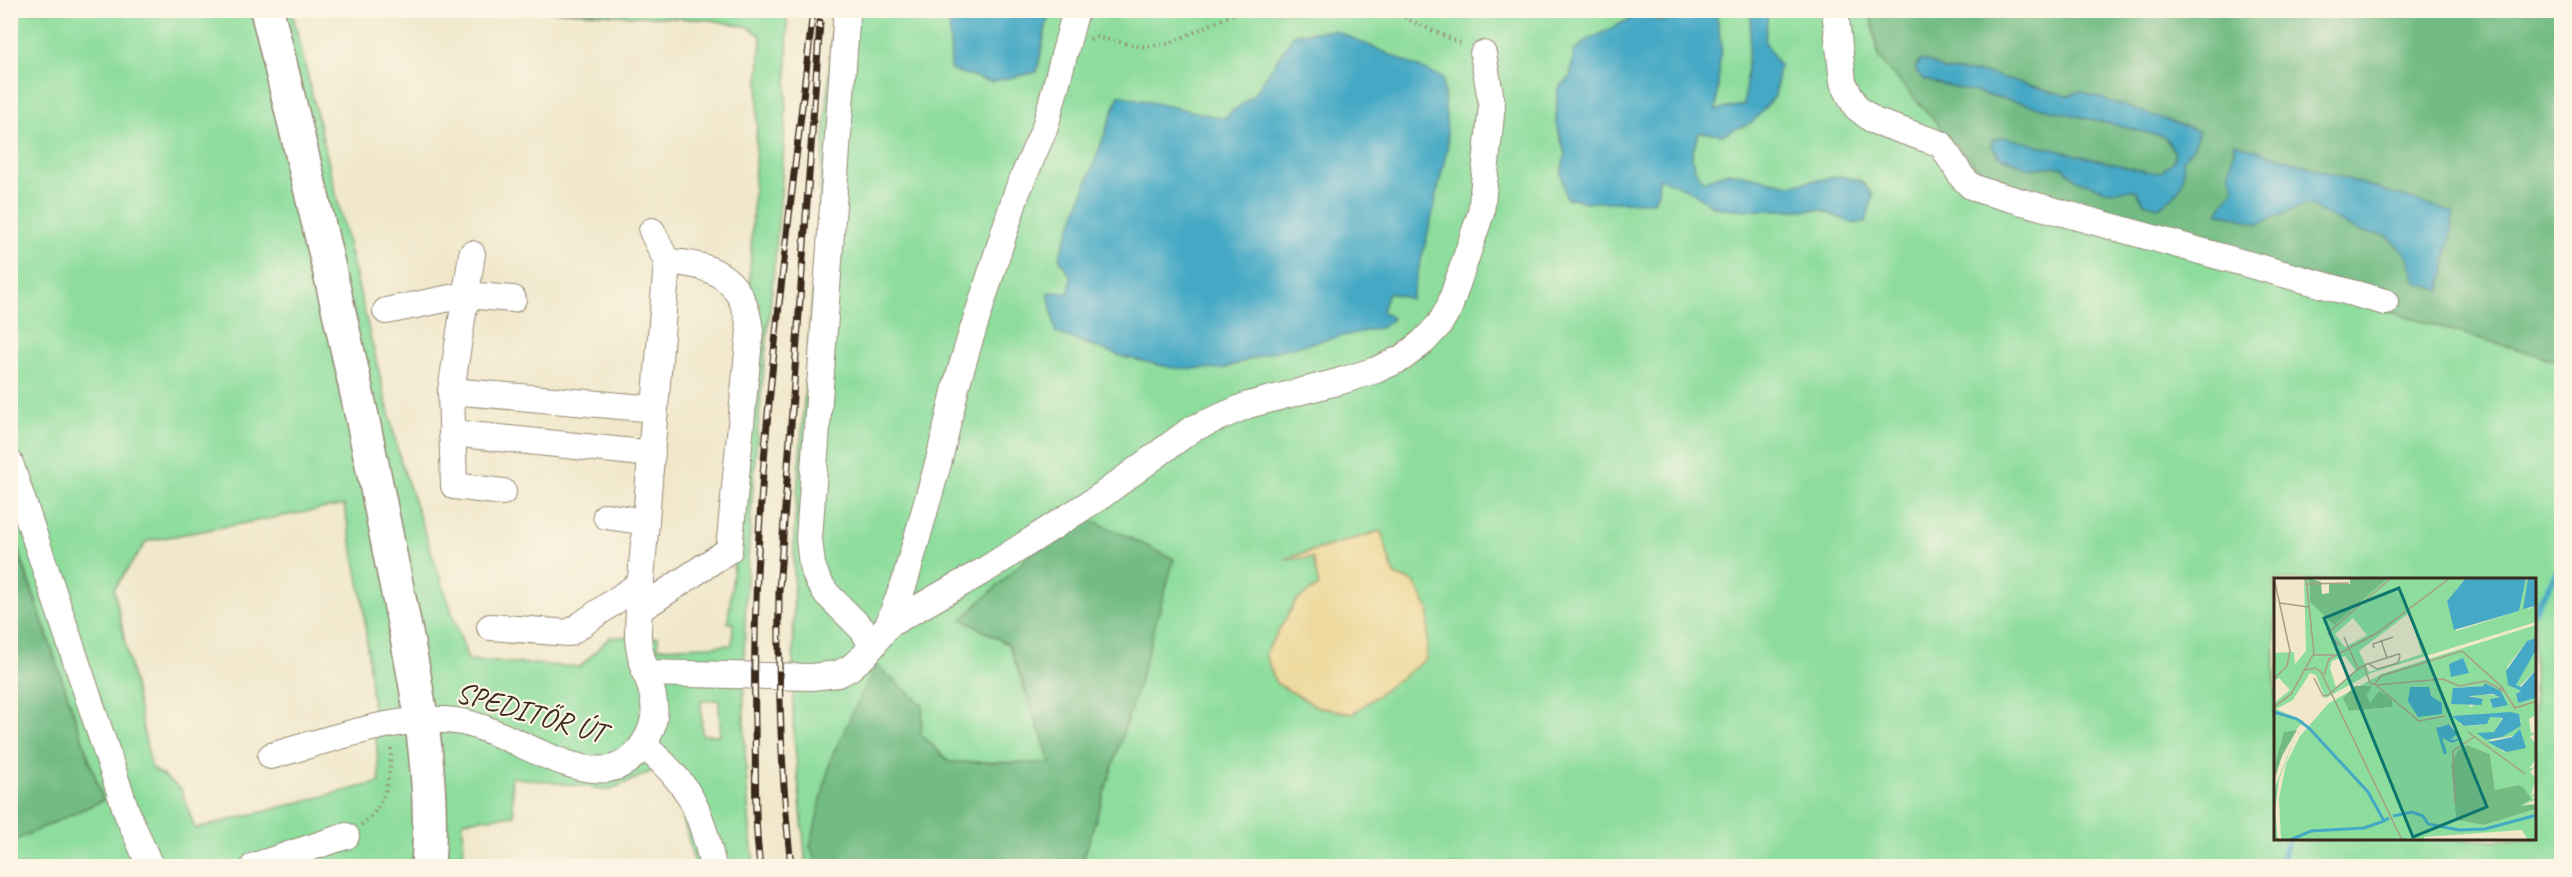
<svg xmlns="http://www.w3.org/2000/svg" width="2572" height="877" font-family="Caveat,sans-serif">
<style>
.green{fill:#8ddd9d;stroke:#64845e;stroke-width:1.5;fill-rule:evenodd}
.forest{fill:#72bc84;stroke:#567351;stroke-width:1.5}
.sand{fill:#eeda9e;stroke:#94825e;stroke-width:1.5}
.water{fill:#45a9c5;stroke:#406a72;stroke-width:1.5}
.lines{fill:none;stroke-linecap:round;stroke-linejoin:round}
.stream{stroke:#45a9c5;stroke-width:6}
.minor-casing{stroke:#968975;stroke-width:28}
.major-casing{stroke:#968975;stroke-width:36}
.path{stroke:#968975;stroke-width:4;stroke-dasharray:1.5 4.5;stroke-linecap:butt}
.minor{stroke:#fff;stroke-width:26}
.major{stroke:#fff;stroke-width:33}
.rail-casing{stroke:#3b2a1e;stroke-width:7}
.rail{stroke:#fcf5e5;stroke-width:4.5;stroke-dasharray:14;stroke-linecap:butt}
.labels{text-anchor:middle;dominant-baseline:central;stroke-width:4.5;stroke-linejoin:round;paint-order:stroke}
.street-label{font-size:30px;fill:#3b2a1e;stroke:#fcf5e5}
.inset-river{fill:none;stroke:#45a9c5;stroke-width:3}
.inset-road{fill:none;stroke:#a89c86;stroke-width:1.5}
.view{fill:#0f766e;fill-opacity:0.15;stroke:#0f766e;stroke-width:3}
.inset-edge{fill:none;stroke:#3b2a1e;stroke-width:3}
</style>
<rect width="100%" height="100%" fill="#fcf5e5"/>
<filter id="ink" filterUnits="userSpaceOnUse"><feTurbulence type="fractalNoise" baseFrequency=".0167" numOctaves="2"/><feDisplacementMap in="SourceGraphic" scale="12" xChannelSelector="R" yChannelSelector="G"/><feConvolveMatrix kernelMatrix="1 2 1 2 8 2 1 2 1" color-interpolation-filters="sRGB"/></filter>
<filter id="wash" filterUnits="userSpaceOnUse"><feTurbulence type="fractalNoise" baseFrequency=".008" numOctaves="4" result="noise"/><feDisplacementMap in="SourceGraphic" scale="24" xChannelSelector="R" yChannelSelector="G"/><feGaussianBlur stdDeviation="1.35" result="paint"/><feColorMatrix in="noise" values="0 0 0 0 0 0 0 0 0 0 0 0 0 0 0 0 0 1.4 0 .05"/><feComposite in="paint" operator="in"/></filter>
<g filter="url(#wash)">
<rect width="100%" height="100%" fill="#f1e8cc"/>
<g class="green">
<path d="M11,11H292L400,459L468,660L580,667L610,637H658V648L732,645L733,623H728L760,305L749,294L761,36L748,27L711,20L547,11H787C790,139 774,267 761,395C746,552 735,710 754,866H695L679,801L659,768L610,790L511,777L514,815L463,821L464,866H11L10,842L103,800L11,527ZM344,505L363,602L380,782L195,829L181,789L151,767L114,589L147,541ZM719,700L720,735H702L701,701Z"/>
<path d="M834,11H949L948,23L1037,72L1049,11H1690L1661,22L1642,13L1584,42L1574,52L1570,77L1558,89L1556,122L1565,154L1561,173L1658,191L1659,177L1687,189L1714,207L1749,210H1821L1852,223H1866L1873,195L1861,181L1840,176L1790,185L1728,172L1704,182C1687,165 1691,152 1700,132L1722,135L1764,108L1775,96L1779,65L1765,42L1768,11H1870L1879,59L2202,257L2561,362V866H1081L1089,841L1009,645L1051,763L949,762L921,734L810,847L819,866H806L793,724L794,534ZM1381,531L1394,575L1414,582L1383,689L1352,714L1296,601L1319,586L1313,558H1288ZM2275,580H2534V840H2275Z"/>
<path d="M1716,11H1752L1744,105L1716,111L1721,45Z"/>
</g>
<g class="forest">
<path d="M1870,11H2561V362L2202,257L1998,191L1879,59Z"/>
<path d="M1088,518L1174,559L1140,680L1081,866H819L810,847L831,758L876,665L923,705L921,734L949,762L1051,763L1009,645L962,619L1033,552Z"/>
<path d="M10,527L103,800L11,842H10Z"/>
</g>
<path class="sand" d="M1381,531L1394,575L1414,582L1429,610L1426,659L1352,714L1318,707L1276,683L1265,654L1296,601L1319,586L1313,558L1285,559Z"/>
<g class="water">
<path d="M949,11H1049L1037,72L991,82L951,70Z"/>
<path d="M1686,11H1716L1721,45L1716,110L1744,105L1752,11H1768L1765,42L1779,65L1775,96L1753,122L1722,135L1700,132C1691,152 1687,165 1704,181L1728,172L1790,185L1840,176L1861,181L1873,195L1866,223H1852L1821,210H1749L1714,207L1687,189L1659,178L1658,191L1654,202H1588L1566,198L1561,173L1565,154L1556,122L1558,89L1570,77L1574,52L1584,42L1642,13L1661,22Z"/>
<path d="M1334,30L1443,78L1448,145L1430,225L1411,299L1388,292L1382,311L1393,319L1383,327L1271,352L1223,369L1173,368L1124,357L1056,333L1048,292L1069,293L1071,277L1059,258L1119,95L1223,118L1254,95L1294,34Z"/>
<path d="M1920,61H1928L1944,70L1987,73L2068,96L2080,91L2199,131L2194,146L2183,160C2186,183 2179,197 2158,207L2144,203L2136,190L2108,191L2077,180L2064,168L2054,166L2030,169L1999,156L1991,145L1992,140L2004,137L2139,170L2160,173L2173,161L2175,153L2165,137L1924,80L1916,71V66Z"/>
<path d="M2235,143L2454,213L2441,290L2416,283L2409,258L2388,236L2358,231L2307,204L2258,224L2218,212L2235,188L2229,174Z"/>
</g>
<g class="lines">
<g class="stream">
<path d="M2534,611L2562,563"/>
<path d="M2279,866L2289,840"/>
</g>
</g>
</g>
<g filter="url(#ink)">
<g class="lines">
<g class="minor-casing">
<g id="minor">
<path d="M847,10L809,539L812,565L818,581L827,594L862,629L873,646"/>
<path d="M1835,10L1843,82L1856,107L1874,121L1941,144L1962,177L1971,186L1983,191L2385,302"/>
<path d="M652,231L667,262"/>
<path d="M472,254L451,391L454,486L503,492"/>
<path d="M386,311L465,295L513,299"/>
<path d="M451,391L655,409"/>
<path d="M452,433L652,454"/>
<path d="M10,463L127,813L150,866"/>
<path d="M606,516L646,522"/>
<path d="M888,625L985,570L1101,496L1192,429L1248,405L1341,381L1376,370L1402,358L1423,342L1439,325L1449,308L1481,213L1492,105L1483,54"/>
<path d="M490,627L569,633L641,583"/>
<path d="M645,673L811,677L838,674L850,668L865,655L888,625L904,584L939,460L957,383L970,339L1017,192L1045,127L1076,10"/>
<path d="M643,745C690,784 700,808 713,866"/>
<path d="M271,756C326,741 407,711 462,722C507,731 565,775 608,769C632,765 650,741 654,718C658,690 637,662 638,633C639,587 645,540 648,493C655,416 661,339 667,262C714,263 744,280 750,330L729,550L639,610"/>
<path d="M254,866L346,836"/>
</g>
</g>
<g class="major-casing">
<path id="major" d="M267,10C311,189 354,368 389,549C410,653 436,760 428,866"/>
</g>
<g class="path">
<path d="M1388,10L1464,45"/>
<path d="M1090,39L1096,37L1142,47L1168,44L1242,10"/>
<path d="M361,825C387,807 391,774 391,745"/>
</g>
<use href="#minor" class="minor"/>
<use href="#major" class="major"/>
<g class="rail-casing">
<g id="rail">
<path d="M760,866C754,821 756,772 755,726C750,486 787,248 813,10"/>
<path d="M791,866C781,775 778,684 779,591L820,22"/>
</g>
</g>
<use href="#rail" class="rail"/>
</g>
</g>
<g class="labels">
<g class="street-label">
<text transform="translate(531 712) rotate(16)">SPEDITŐR ÚT</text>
</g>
</g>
<g transform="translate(2274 578)">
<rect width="262" height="262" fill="#f1e8cc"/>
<path d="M30,0H35L36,24L114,0H192L173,23L182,53L245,33L249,7L254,0L251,27L254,31L262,28V44L97,95L54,119L51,120L42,97L36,95L19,122L2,131L30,143L19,155H10L0,188V125L16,112L5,100L0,103V75L20,74L21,86L32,73ZM135,35L148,76L95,94L85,73ZM79,40L93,57L71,69L61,56ZM71,78L82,93L62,109L56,90L58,83ZM262,47V60L253,63L233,89L234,107L247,113L242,116L244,125L262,120V137L255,141L257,155H262L256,159L262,166V181L255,191L262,188L256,194L262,200L257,217L262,215L258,220L262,222L248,227L262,226L245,228L244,207L221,212L216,176L193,167L185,172L177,187L182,242L210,247L262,231V262H254L248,252L150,259V262H7L5,220L12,186L26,158L55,125L107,96ZM98,108L93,117L96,126L105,114L118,129L75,133ZM210,108L227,113L232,123L216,121L226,119L223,117H194L209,121L197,129L179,110ZM232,135L244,136L247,144L228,159L212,162L209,158L221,153L228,140L216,139L207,147L190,148L185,145ZM175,146L180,150L176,162L189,160L178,165L168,160L173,173L164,149ZM243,157L246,169L230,174L216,162ZM262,72V92L244,110L242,105ZM21,159L5,202L1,234L4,262H0L1,209Z" fill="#8ddd9d" fill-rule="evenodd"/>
<path d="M35,0L47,4L48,16L55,15V6H76V0H114L60,47L36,24ZM81,108H98L93,117L96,125L105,113L118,121V129L75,133L69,120ZM23,152L8,178L0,203V188L10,154ZM193,167L216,176L221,212L244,207L250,210L257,221L246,228L262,226V231L210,247L182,242L177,187L184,172Z" fill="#72bc84"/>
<path d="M192,0H252L245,33L180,52L173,23ZM254,0H262V28L249,31ZM262,60V72L242,107L247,109L262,92V120L244,125L242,116L247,113L234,107L232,93L253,63ZM189,80L195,95L177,99L175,86ZM210,105L227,113L234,127L219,130L216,121L226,119L219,116L194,118L209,121L207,127L177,126L179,110L210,108ZM136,109H155L157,118L168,125V136L144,139L134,123ZM237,134L245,136L247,148L228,159L212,162L203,155L220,154L229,140L216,139L213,146L190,148L178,138ZM175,146L183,156L176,162L190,160L178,165L168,160L173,175L170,177L162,150ZM246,151L252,170L232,174L214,164L238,159Z" fill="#45a9c5"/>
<path class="inset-river" d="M0,134L23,141L35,150L94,214L110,243L115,240M119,238L138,234L149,238L154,246L185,252L211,251L263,237M16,262L37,253L90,250L110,243"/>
<path class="inset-road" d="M33,6L75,5M6,25L34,29M70,59L84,91L93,86L97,85L103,83L125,76L126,78L124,85L103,91L95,86M107,62L113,80M66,68L54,55L117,0M100,70L99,66L119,59M40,77H61M90,88L96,105L102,107L169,101L185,108L211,103L230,113M31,92L41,90L47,94L128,262M50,97L55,81L103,55L176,0M40,100L49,118L54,117L84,91M0,101L13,88L16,73L0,0M100,107L107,98L188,73L228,109L241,130L263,123M103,108L145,143L171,138M0,129L17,116L40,75L32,0M194,154L251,196M181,224L179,173L200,159"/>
<path class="view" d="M125,10L213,229L139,259L50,40Z"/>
<rect width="262" height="262" class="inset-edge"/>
</g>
<rect width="2572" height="877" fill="none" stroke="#fcf5e5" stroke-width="36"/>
</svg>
